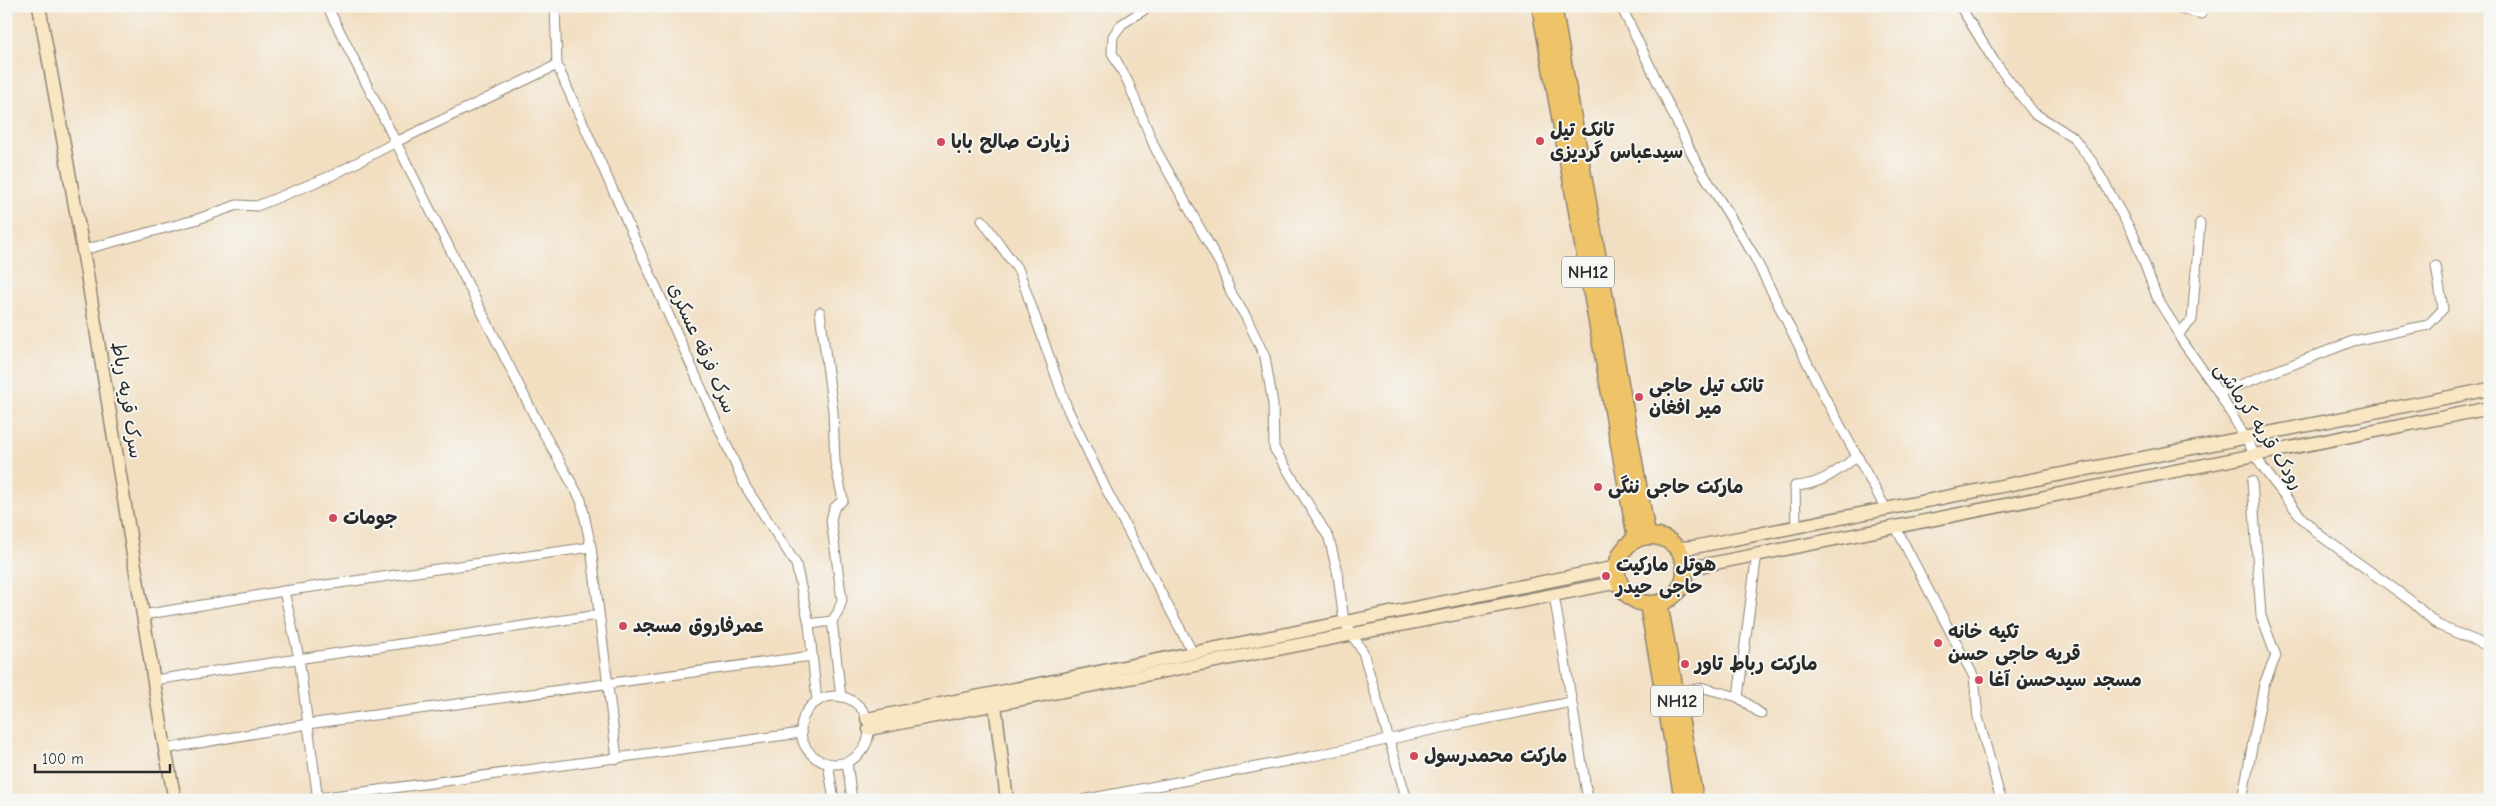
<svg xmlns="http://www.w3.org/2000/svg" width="2496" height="806" font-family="'Comic Neue','Playpen Sans Arabic',sans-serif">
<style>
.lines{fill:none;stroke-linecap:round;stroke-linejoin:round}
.street-casing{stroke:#8e8576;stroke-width:11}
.secondary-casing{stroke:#8e8576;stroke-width:15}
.highway-casing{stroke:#8e8576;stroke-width:19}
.street{stroke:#fff;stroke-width:9}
.secondary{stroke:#f9e7c3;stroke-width:12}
.highway{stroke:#efc469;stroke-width:16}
.poi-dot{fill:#d1495b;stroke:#f6f6f2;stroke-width:2}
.labels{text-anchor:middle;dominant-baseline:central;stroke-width:4;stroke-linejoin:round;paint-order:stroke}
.shield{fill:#f6f6f2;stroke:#686867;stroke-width:1}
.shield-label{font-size:18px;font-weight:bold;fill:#2b2b2b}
.poi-label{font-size:19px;font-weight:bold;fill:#2b2b2b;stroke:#f6f6f2;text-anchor:start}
.street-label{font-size:19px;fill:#2b2b2b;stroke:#f6f6f2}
</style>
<rect width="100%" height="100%" fill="#f6f6f2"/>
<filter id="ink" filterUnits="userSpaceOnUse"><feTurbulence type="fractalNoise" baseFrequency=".02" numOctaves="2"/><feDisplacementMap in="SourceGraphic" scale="10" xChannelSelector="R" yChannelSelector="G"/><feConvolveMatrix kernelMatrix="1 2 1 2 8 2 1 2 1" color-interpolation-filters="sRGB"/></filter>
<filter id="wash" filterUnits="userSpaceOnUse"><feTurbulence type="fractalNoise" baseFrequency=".0096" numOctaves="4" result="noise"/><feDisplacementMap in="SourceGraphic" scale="20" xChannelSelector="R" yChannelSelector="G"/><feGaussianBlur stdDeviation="1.12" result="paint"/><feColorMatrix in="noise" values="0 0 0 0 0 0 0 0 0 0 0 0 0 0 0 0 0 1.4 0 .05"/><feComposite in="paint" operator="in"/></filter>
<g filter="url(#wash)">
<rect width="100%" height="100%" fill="#f2dfc2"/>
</g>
<g filter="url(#ink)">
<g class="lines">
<g class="street-casing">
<g id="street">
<path d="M327,6L537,421L581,500L591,547L617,759"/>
<path d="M555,6L557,65L745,486L796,564L809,624L817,702"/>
<path d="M1150,6L1122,24L1113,36L1112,53L1128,82L1155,148L1220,264L1231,293L1246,317L1265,357L1273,404L1274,448L1329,538L1338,575L1344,622L1363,652L1407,800"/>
<path d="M1621,6L1695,160L1753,254L1824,396L1886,509"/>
<path d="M1960,6L1994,61L2034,113L2073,137L2093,163L2134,236L2158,300L2179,333"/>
<path d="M2173,6L2201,14L2203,6"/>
<path d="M982,220L1019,271L1068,410L1106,489L1193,653"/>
<path d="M2200,223L2192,320L2179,333L2180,338L2219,393L2263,468L2302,518L2321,536L2411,601L2438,625L2488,646"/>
<path d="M83,250L195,220L237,205L257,206L333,175L396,142L557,65"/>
<path d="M820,312L833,411L835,462L843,500L834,508L831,520L842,600L838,612L832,621"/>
<path d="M2219,393L2353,341L2428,325L2443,309L2436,266"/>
<path d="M1796,526L1795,486C1821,485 1837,471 1858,456"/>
<path d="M1895,526L1974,677L1978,717L2001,800"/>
<path d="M284,591L299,658L318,800"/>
<path d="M1554,595L1588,800"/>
<path d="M143,615L284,591L591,547"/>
<path d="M809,624L832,621L841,697"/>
<path d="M2490,636L2488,646L2490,656"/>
<path d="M154,680L598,615"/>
<path d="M1675,692L1704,688L1738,697L1761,714"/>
<circle cx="835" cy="730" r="34"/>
<path d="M1738,697L1757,553"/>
<path d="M165,749L308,724L812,656"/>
<path d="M847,762L852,800"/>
<path d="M828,764L834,800"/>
<path d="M304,800L801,733"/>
<path d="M1082,800L1309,757L1441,728L1571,702"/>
<path d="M2242,800L2264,684L2276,656L2261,616L2252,481"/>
</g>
</g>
<g class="secondary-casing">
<g id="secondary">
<path d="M39,6L83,250L165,749L175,800"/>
<path d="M1678,548L1694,547L2490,389"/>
<path d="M1685,569L2490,408"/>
<path d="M995,705L1007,800"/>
<path d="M867,719L1617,567"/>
<path d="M869,729L1619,582"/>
</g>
</g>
<g class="highway-casing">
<g id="highway">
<path d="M1540,6L1636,538"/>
<path d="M1553,6L1647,535"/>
<circle cx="1651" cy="570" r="34"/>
<path d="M1659,603L1695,800"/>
<path d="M1648,604L1683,800"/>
</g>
</g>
<use href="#street" class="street"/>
<use href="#secondary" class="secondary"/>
<use href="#highway" class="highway"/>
</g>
</g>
<g class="poi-dot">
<circle cx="1540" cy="141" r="5"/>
<circle cx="941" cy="142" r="5"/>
<circle cx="1639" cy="397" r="5"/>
<circle cx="1598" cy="487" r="5"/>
<circle cx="333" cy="518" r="5"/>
<circle cx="1606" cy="576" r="5"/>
<circle cx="623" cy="626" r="5"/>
<circle cx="1938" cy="643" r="5"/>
<circle cx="1685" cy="664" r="5"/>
<circle cx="1979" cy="680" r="5"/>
<circle cx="1414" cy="756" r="5"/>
</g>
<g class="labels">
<g class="shield">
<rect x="1562" y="256.5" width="52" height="31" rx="4"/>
<rect x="1651" y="685.5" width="52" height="31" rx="4"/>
</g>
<g class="shield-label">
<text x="1588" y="272">NH12</text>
<text x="1677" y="701">NH12</text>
</g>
<g class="poi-label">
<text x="1550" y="130">تانک تیل<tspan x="1550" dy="22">سیدعباس گردیزی</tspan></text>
<text x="951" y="142">زیارت صالح بابا</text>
<text x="1649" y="386">تانک تیل حاجی<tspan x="1649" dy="22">میر افغان</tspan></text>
<text x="1608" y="487">مارکت حاجی ننگی</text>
<text x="343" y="518">جومات</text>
<text x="1616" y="565">هوتل مارکیت<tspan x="1616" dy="22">حاجی حیدر</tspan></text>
<text x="633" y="626">عمرفاروق مسجد</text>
<text x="1948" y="632">تکیه خانه<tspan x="1948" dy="22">قریه حاجی حسن</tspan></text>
<text x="1695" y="664">مارکت رباط تاور</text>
<text x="1989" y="680">مسجد سیدحسن آغا</text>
<text x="1424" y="756">مارکت محمدرسول</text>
</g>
<g class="street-label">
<text transform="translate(702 348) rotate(66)">سرک فرقه عسکری</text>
<text transform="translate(127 400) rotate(81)">سرک قریه رباط</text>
<text transform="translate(2259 426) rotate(57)">رودک قریه کرماشی</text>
</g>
</g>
<rect width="2496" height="806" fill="none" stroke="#f6f6f2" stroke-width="25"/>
<path d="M35 764v8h135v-8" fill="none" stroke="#2b2b2b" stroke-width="2.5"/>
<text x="42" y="764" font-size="15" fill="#2b2b2b" stroke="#f6f6f2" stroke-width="4" paint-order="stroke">100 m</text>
</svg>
